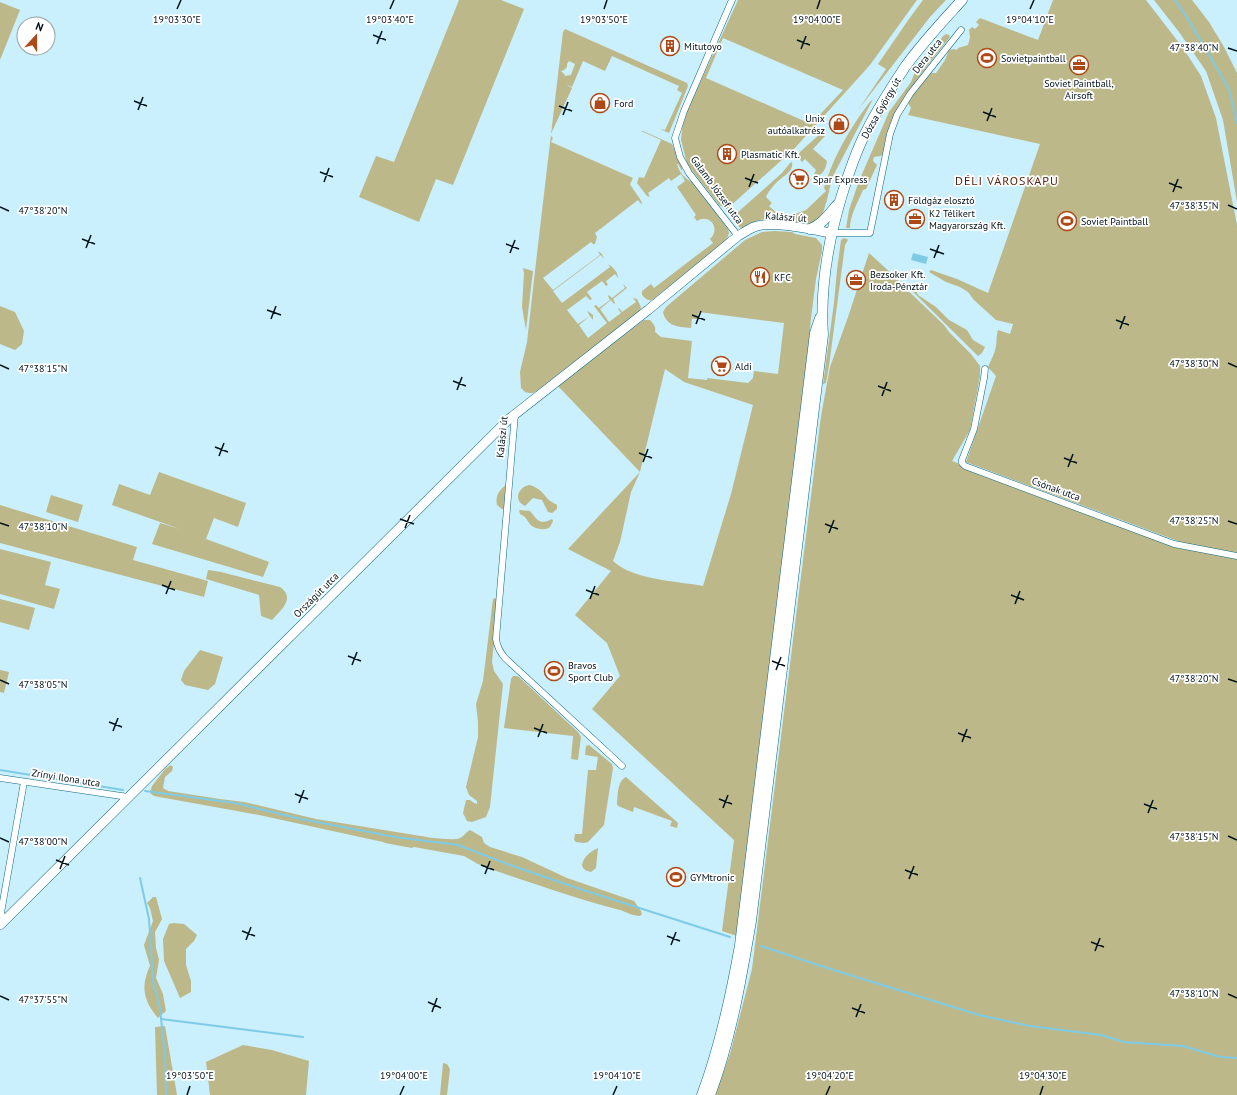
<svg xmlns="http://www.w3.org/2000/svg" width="1237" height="1095" font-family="'PT Sans',sans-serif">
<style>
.green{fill:#bdb889;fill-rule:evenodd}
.water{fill:#7ecbe6}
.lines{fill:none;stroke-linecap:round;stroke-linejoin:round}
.stream{stroke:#7ecbe6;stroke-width:2}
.minor-casing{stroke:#0f6881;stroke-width:7}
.secondary-casing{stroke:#0f6881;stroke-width:10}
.primary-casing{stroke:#0f6881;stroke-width:11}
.minor{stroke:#fff;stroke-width:6}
.secondary{stroke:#fff;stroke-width:9}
.primary{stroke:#fff;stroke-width:10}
.ticks{fill:none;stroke:#001219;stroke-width:1.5}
.labels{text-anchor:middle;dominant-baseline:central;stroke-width:3.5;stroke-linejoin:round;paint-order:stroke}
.poi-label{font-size:10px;fill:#001219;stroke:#fff;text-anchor:start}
.street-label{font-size:10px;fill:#001219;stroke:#fff}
.quarter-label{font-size:12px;letter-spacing:1px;fill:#501f09;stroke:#fff}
.ticks-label{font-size:10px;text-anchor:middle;fill:#001219;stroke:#fff;stroke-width:3.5;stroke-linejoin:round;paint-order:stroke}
</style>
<rect width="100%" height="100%" fill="#caeffd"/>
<g class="green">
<path d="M459,0H501L524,9L453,185L436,179L419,222L359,197L376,156L394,162Z"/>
<path d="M738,0H917L870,65L794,149L727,209L719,205L687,164L681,140L683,120ZM723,38L843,90L811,124L706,78Z"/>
<path d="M923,0H946L930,17L858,110L886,69L878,64L909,19Z"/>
<path d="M1053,0H1146L1183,48L1201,76L1216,118L1237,225V555L1183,543L966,462L996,376L988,367C991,360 995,353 996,346C997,340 996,336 998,330L1010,334L1013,324L996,320L974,300L968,292L960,287L946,282L929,272L931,270L957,279L988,293L1040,144L908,115L911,108L908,103L916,91L930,73H936L945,60L949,50L954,49L957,50L958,48L968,45L970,37L969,30L972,27L975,29L979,25L976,22L980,18L1038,40Z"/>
<path d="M1154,0H1192L1209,22L1224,47L1237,73V202L1223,120L1206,71L1179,32Z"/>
<path d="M0,2L20,10L0,60Z"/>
<path d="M565,29L687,83L688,86L669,133L660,129L665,130L682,93L677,90L679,86L612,56L605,71L583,61L572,87L566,84L564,80L566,84L572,88L551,134V136L553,138L551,142L633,178L630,184L631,186L640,199L642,203L641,204L638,200L595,233L597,237L595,244H593L591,242L543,278L553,290L600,255L598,251L602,254L604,259L601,255L553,291L562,303L610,267L608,264C613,267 618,272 618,278L615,274L606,281L608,285L606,286L602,281L587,292L592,299L590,300L586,296L567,310L578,324L590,316L587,311L589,312L593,315V320L590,316L579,325L588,338L607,323L594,306L596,305L599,308L610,300L608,296L609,295L612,298L625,288L623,284L627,288L613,299L615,303L614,304L611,300L600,309L609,322L621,313L618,309L619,308L622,312L636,302L633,298L637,299L641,307L640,310L638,313L540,389L533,393H529L525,392L521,388L520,372L527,342L535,271L563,32ZM569,61L575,64L571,75L565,76L564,80L565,75L561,71L564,70L567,67V64Z"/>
<path d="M946,34L949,35L950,37C924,70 890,110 883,153L881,156L874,157L873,161L877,165L866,189L863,190C858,202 850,215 850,228H846L849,210L859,181L889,112L911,82L915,72L939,43L943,36Z"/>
<path d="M873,99L832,178L827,200L821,219L811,224L797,223L795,219V214L806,210L826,191L824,188C832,161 845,137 861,114C865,109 868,103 873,99Z"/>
<path d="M641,131H643L672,144L682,167V171L678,164H677C679,172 685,179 692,182L728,229L729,233L726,242L652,300C647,301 645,298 642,295V291L651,284L654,288L713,243L710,239C721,229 710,213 697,221L694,217L696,215L677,187L685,181L681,174L671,181L669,178L648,193L650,197L647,196L637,183L639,177L644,178L661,140Z"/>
<path d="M821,133L825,136L813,149L827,161C826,169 822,178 814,174L816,170L805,159L802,162L798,157L800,152Z"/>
<path d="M792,162C794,172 783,176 777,182C773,186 768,192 766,197L772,203L769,206L779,215L782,212L783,213V220H782C772,218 763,218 753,223C750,224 746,228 742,228C738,227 736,225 734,222V217L737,213L782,173L790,163Z"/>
<path d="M774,231L792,232L795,234L816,238L822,245V251L816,279L811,318L809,343L737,936L722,931L734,840L592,709L620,676L607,643L575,615L611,571L568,549L640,472L557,385L644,320H650C654,324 656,327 655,332L661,337L692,341L688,378L707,380V378L748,383L753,378L754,371L778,374L784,323L699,312L697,319H692L691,328C678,327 666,326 663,312L666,307L745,240L762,232ZM665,369L684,382L753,405L731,494L703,586C677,581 633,580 613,561L620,542L631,492L640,472Z"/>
<path d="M844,238L847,239L848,240L845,245L829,366L826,383L823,384L834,303L837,270L841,240Z"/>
<path d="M869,253L892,274L901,284L944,325L949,332L971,354L980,366V376L970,430L952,461L1176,546L1237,558V1095H715L730,1054L752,969L821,416L830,367L848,317Z"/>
<path d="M523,268L533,271L526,330L522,307L524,273Z"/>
<path d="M907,286H914L918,295L936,307L949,320L967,330L973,340L985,347L982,353L978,356Z"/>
<path d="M0,306L15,312L24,331L22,344L15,350L0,344Z"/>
<path d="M159,472L246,503L238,527L214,518L206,539L269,562L263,577L152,544L160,523L180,529L112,505L119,484L150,495Z"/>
<path d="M506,485L505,508L502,509L497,505C495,496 499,490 506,485Z"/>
<path d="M529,485C538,487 541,491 547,498C549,501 554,503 557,505V509L552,513L548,512L542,500L533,498L525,506C513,501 518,487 529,485Z"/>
<path d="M51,495L83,505L78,522L46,512Z"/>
<path d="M0,505L137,547L133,560L208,581L204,597L0,543Z"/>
<path d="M519,510L530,511C538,521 540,525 552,519L553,521C552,523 551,525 550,527C545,531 535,529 531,525C526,520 527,517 520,514Z"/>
<path d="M0,549L51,562L45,585L60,589L54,609L0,594Z"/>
<path d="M208,570L221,572L280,587C296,598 281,610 272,620L261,616L259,595L206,579Z"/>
<path d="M496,598L498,599L492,662L494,671L503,684L490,807L486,817L472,822L467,821L463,813L466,800H470L474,803L477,804V801L469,795L466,787L478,737V722L476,704L483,681L493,599Z"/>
<path d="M0,599L35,608L29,630L0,622Z"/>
<path d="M200,650L223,657L215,684L208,690L185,685L181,680L184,671Z"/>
<path d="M0,670L9,672L4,693L0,692Z"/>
<path d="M513,676H517L519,677L578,732L581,737L578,760L571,759L573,736L504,728L511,679Z"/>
<path d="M589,745L612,764L613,768L604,825L588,842L584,843L576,842L574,840L575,834H582L588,770H596L598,757L585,755L586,746Z"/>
<path d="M171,765L173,767L172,771L165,777L163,788L168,791L220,799L244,802L316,819L433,838C440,838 453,841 460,838C464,836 466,832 470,830L482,837L484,843L490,847L522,857L567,878L634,901L641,911L642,914L640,916C633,916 626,912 620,910C577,899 535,884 493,870L478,864L464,856L414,847L412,848L385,843L383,842L259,815L154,796L150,793L152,786L165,769Z"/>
<path d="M626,777L678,823L677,828L670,826L672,821L634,807L633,812L618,806L617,804C618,795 617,781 626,777Z"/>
<path d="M598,848L596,868L591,872C587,871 583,870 582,865C584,856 590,852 598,848Z"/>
<path d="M153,897H156L162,919L155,932L156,948L159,960L156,978L163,994L166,1011L158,1018C144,1001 140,987 150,966L144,945L153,921L150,908L147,903Z"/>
<path d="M173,923L184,924L197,935L194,941L186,949V965L191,981V992L180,998L164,961L163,939L169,924Z"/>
<path d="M165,1026L177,1095H157L155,1027Z"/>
<path d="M243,1045L272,1050L309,1061L306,1095H210L206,1062Z"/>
<path d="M443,1063L447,1064L450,1069L447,1095H440Z"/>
</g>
<path class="water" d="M913,253L928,257L926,264L911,260Z"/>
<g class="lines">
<g class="stream">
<path d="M1175,0L1188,19L1229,89L1237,123"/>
<path d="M0,770L123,790"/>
<path d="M145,791L235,803L301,819L395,837L458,845L510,865L580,889L730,937"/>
<path d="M140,878L149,919L153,981L160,1008L165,1057L166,1095"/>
<path d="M761,946L821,966L979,1015L1030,1026L1101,1035L1124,1042L1183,1046L1220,1057L1237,1058"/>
<path d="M161,1019L303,1037"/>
</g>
<g class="minor-casing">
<g id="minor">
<path d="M732,0L684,111L675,138L680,157L689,173L738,236"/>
<path d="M831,233H870L890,134L897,115L910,94L961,30"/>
<path d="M985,369L984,378L974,429L962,460V463L965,466L1174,544L1237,556"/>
<path d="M515,414L496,639C497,647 500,652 505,658L622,766"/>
<path d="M0,778L128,797"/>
<path d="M5,921L1,913L24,782"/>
</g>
</g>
<g class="secondary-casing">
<path id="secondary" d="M0,925L509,419L648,310L738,236C743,233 749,229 754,227C771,220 813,230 831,233"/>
</g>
<g class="primary-casing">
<g id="primary">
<path d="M810,229C822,225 829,214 838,204"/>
<path d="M702,1095C720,1047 731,996 740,945L815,333L820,318"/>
<path d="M710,1095C731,1039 741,980 751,921L823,335C820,289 828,242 841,198C848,175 855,153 866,132C877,110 891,88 905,67C922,43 942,22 962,0"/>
</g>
</g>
<use href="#minor" class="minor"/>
<use href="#secondary" class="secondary"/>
<use href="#primary" class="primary"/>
</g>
<path class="ticks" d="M177,9L181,0M390,9L394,0M604,9L607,0M817,9L820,0M1030,9L1034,0M373,35L386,40M797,40L810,45M377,44L382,31M1228,48L1237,51M801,49L806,36M134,101L147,106M559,106L572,111M138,110L143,97M983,112L996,117M563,115L568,102M987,121L992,108M320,172L333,177M745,178L758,183M324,182L329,168M1169,183L1182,188M749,187L754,174M1173,192L1178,179M1228,205L1237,209M0,207L9,211M82,239L95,244M506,244L519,249M86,248L91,235M930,249L944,254M510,253L515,240M934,258L939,245M267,310L281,315M692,315L705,320M271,319L276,306M1116,320L1129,325M696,324L701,311M1120,329L1125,316M1228,363L1237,367M0,365L9,369M453,381L466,386M878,386L891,391M457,390L462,377M882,396L887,382M215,447L228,452M639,453L652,458M219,456L224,443M1064,458L1077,463M643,462L648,449M1068,467L1073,454M400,519L414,524M1228,521L1237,524M0,523L9,526M825,524L838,529M405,528L410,515M829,533L834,520M162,585L175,590M586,590L599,595M166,594L171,581M1011,595L1024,600M590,599L595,586M1015,604L1020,591M348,656L361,661M772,661L785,666M352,665L357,652M776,670L781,657M1228,679L1237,682M0,680L9,684M109,722L122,727M534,728L547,733M113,731L118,718M958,733L971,738M538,737L543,724M962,742L967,729M295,794L308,799M719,799L732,804M299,803L304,790M1144,804L1157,809M723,808L728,795M1148,813L1153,800M1228,836L1237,840M0,838L9,842M56,860L69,865M481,865L494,870M60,869L65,856M905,870L918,875M485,874L490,861M909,879L914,866M242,931L255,936M667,936L680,941M246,940L251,927M1091,942L1104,947M671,945L676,932M1095,951L1100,938M1228,994L1237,998M0,996L9,1000M428,1002L441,1008M852,1008L865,1013M432,1012L437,998M856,1017L861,1004M187,1095L190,1086M400,1095L404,1086M613,1095L617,1086M826,1095L830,1086M1040,1095L1043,1086"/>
<defs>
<g id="building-ring" transform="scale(1)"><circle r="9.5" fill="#fff" stroke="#ad4917" stroke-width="1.5"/><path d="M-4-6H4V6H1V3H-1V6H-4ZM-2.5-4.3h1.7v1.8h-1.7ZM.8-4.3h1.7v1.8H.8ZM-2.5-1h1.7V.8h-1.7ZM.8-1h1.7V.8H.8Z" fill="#ad4917"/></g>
<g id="stadium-ring" transform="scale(1)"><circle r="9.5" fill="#fff" stroke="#ad4917" stroke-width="1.5"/><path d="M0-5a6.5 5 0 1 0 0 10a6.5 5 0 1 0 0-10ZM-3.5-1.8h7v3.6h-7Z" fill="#ad4917"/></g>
<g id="office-ring" transform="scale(1)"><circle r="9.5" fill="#fff" stroke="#ad4917" stroke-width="1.5"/><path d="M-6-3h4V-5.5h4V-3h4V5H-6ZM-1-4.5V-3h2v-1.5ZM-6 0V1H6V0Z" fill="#ad4917"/></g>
<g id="shop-ring" transform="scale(1)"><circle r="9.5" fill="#fff" stroke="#ad4917" stroke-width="1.5"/><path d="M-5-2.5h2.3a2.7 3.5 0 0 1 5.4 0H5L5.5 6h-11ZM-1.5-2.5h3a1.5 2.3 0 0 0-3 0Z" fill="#ad4917"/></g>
<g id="supermarket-ring" transform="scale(1)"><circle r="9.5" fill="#fff" stroke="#ad4917" stroke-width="1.5"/><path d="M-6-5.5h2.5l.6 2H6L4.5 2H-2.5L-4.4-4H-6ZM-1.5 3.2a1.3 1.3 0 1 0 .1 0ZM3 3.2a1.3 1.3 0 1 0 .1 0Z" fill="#ad4917"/></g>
<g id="restaurant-ring" transform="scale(1)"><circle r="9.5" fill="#fff" stroke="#ad4917" stroke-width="1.5"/><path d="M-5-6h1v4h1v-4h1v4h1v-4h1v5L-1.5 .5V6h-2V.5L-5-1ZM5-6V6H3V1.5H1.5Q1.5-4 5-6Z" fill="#ad4917"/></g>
</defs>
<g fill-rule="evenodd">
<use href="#building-ring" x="670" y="46"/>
<use href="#stadium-ring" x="987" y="58"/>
<use href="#office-ring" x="1079" y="65"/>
<use href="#shop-ring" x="600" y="103"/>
<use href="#shop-ring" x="839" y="124"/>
<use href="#building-ring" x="727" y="154"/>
<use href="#supermarket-ring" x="799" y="179"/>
<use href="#building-ring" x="894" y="200"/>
<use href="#office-ring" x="915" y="219"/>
<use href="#stadium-ring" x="1067" y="221"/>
<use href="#restaurant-ring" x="760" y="277"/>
<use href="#office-ring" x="856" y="280"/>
<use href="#supermarket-ring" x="721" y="366"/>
<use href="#stadium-ring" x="554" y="671"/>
<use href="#stadium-ring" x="676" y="877"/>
</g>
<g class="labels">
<g class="poi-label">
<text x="684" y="46">Mitutoyo</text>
<text x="1001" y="58">Sovietpaintball</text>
<text x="1079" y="83" text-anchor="middle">Soviet Paintball,<tspan x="1079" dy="12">Airsoft</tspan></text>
<text x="614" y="103">Ford</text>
<text x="825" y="118" text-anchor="end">Unix<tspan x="825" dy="12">autóalkatrész</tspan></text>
<text x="741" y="154">Plasmatic Kft.</text>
<text x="813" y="179">Spar Express</text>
<text x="908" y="200">Földgáz elosztó</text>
<text x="929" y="213">K2 Télikert<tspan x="929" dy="12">Magyarország Kft.</tspan></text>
<text x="1081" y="221">Soviet Paintball</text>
<text x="870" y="274">Bezsoker Kft.<tspan x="870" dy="12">Iroda-Pénztár</tspan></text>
<text x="774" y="277">KFC</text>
<text x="735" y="366">Aldi</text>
<text x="568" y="665">Bravos<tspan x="568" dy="12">Sport Club</tspan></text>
<text x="690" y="877">GYMtronic</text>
</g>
<g class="street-label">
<text transform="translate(927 56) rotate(-52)">Dera utca</text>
<text transform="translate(881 108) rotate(-60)">Dózsa György út</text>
<text transform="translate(717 190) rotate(54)">Galamb József utca</text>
<text transform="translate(786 217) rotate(4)">Kalászi út</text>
<text transform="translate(502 437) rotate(-84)">Kalászi út</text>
<text transform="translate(1056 489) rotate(20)">Csónak utca</text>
<text transform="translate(316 595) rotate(-45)">Országút utca</text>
<text transform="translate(66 778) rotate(9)">Zrínyi Ilona utca</text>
</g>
<g class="quarter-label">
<text x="1007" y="180">DÉLI VÁROSKAPU</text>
</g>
</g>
<g class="ticks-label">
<text x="604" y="23">19°03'50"E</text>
<text x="817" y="23">19°04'00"E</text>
<text x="177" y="23">19°03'30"E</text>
<text x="390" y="23">19°03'40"E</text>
<text x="1030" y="23">19°04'10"E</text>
<text x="1194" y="51">47°38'40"N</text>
<text x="1194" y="209">47°38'35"N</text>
<text x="43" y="214">47°38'20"N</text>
<text x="1194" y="367">47°38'30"N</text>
<text x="43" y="372">47°38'15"N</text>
<text x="1194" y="524">47°38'25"N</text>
<text x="43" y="530">47°38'10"N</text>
<text x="1194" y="682">47°38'20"N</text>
<text x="43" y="688">47°38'05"N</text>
<text x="1194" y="840">47°38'15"N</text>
<text x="43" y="845">47°38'00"N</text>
<text x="1194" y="997">47°38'10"N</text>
<text x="43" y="1003">47°37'55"N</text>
<text x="190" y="1079">19°03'50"E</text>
<text x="404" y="1079">19°04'00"E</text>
<text x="617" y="1079">19°04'10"E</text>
<text x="830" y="1079">19°04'20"E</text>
<text x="1043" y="1079">19°04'30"E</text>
</g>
<g transform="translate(36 36) rotate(21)"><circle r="19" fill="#ffffff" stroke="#99a0a3"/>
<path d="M0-3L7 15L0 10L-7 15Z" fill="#ad4917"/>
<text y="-6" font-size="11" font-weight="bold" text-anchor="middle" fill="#001219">N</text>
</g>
</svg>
